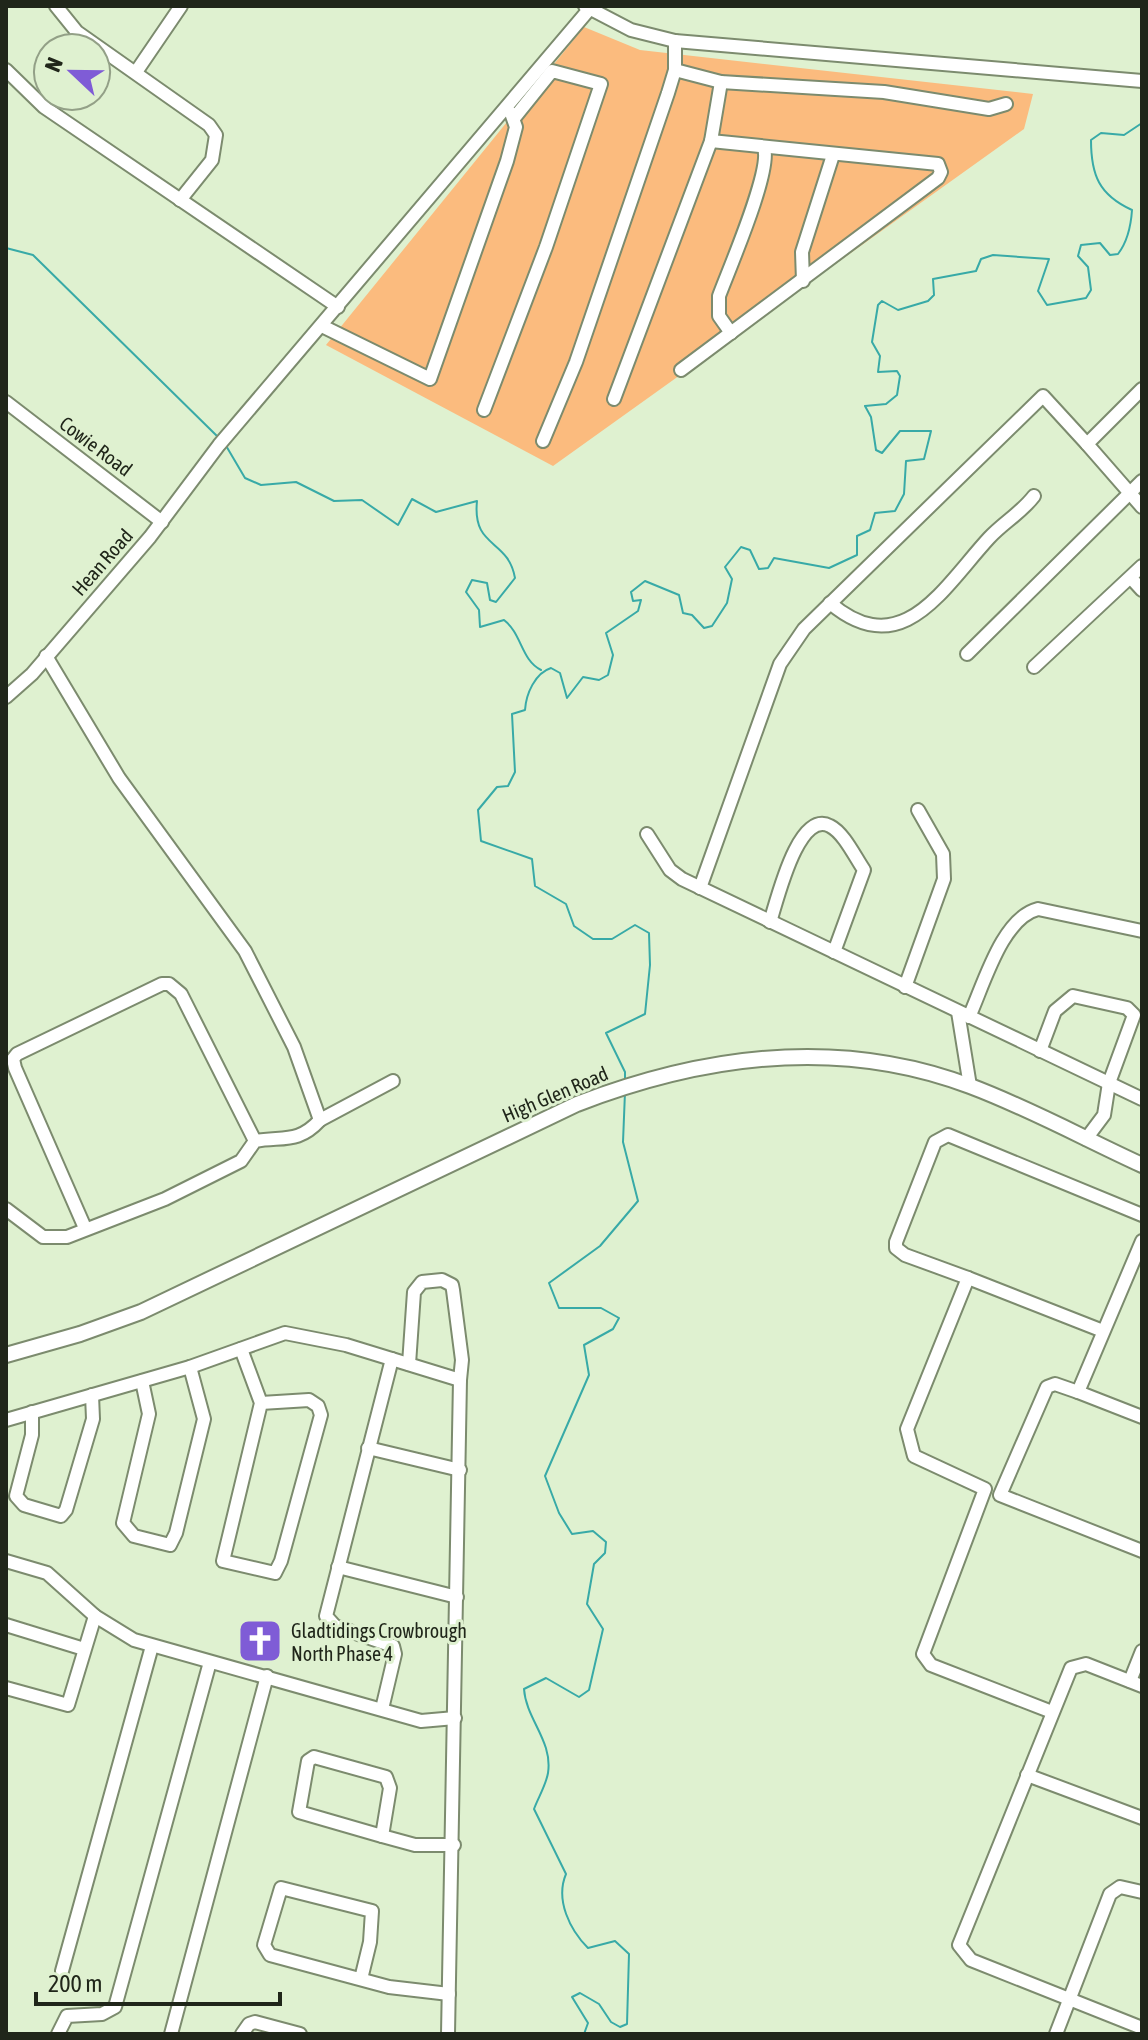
<svg xmlns="http://www.w3.org/2000/svg" width="1148" height="2040" font-family="'Asap Condensed',sans-serif">
<style>
.green{fill:#fbbb7e}
.lines{fill:none;stroke-linecap:round;stroke-linejoin:round}
.stream{stroke:#38aaa7;stroke-width:2}
.minor-casing{stroke:#7c8b6e;stroke-width:16}
.major-casing{stroke:#7c8b6e;stroke-width:18}
.minor{stroke:#fff;stroke-width:12}
.major{stroke:#fff;stroke-width:14}
.labels{text-anchor:middle;dominant-baseline:central;stroke-width:6;stroke-linejoin:round;paint-order:stroke}
.street-label{font-size:20px;fill:#20261a;stroke:#dff1d0}
.poi-label{font-size:20px;fill:#20261a;stroke:#dff1d0;text-anchor:start}
</style>
<rect width="100%" height="100%" fill="#dff1d0"/>
<path class="green" d="M584,27L640,50L1033,94L1024,129L553,466L326,345Z"/>
<g class="lines">
<g class="stream">
<path d="M6,248L33,255L218,437"/>
<path d="M225,444L245,478L261,485L296,482L334,501L362,500L398,525L412,499L436,512L477,501C472,549 508,538 515,578L496,602L490,600L487,583L472,580L466,592L479,610L480,627L504,620C522,634 521,660 541,670"/>
<path d="M625,1082V1072L606,1033L645,1014L650,965L649,933L635,925L612,939H593L574,926L566,904L535,886L532,859L481,841L478,810L497,787L508,786L515,772L512,714L525,710C526,694 535,673 551,668L560,673L567,698L583,677L599,680L608,675L613,655L606,633L638,611L641,600L633,601L631,592L645,581L679,595L683,613L692,615L704,628L712,626L727,603L732,579L725,567L741,547L750,550L759,569L768,568L774,558L829,568L857,555V536L870,530L875,513L895,511L904,494L906,461L924,459L931,431H900L882,453L876,450L871,417L865,406L886,404L897,395L900,376L897,371L878,372L880,356L872,342L878,305L882,301L898,310L928,301L934,295L933,279L976,271L981,259L993,255L1049,259L1038,291L1047,305L1086,298L1091,290L1088,267L1078,256L1081,245L1100,243L1110,255L1118,254C1128,241 1131,225 1132,210C1099,195 1091,175 1091,140L1101,133L1124,135L1142,123"/>
<path d="M584,2034L588,2023L572,1997L580,1993L599,2004L611,2022L620,2027L627,2024L629,1954L615,1941L588,1948C570,1930 555,1900 566,1874L534,1809C538,1798 546,1785 548,1773C553,1741 526,1719 524,1689L546,1678L579,1697L589,1690L603,1629L587,1604L594,1564L605,1553L606,1542L593,1531L572,1534L559,1513L545,1476L589,1375L584,1345L613,1329L619,1318L601,1308H559L549,1283L600,1246L638,1201L623,1142L625,1092"/>
</g>
<g class="minor-casing">
<g id="minor">
<path d="M56,6L77,32L209,125L216,135L212,160L180,200"/>
<path d="M585,6L631,30L675,41L1142,81"/>
<path d="M6,70L44,107L338,307"/>
<path d="M675,70L721,82L884,92L989,109L1006,104"/>
<path d="M136,72L181,6"/>
<path d="M803,281L802,252L833,155"/>
<path d="M322,326L430,379L507,161L516,127L511,113"/>
<path d="M731,333L719,316V296C729,269 772,170 764,148"/>
<path d="M681,370L938,178L941,172L938,164L711,141"/>
<path d="M1142,389L1087,444L1142,507"/>
<path d="M614,399L711,141L721,82"/>
<path d="M6,402L162,522"/>
<path d="M484,410L546,247L601,84L552,71L515,117"/>
<path d="M543,441L576,362L668,93L675,70V41"/>
<path d="M1131,578L1142,590"/>
<path d="M830,603C902,664 943,588 989,538C1004,522 1021,513 1034,496"/>
<path d="M967,654L1142,481"/>
<path d="M1034,667L1142,566"/>
<path d="M6,697L32,674L150,537L219,445L592,6"/>
<path d="M647,834L670,870L682,879L1142,1099"/>
<path d="M700,888L780,664L804,629L1043,396L1087,444"/>
<path d="M770,922C777,901 798,809 830,826C844,833 855,857 864,870L834,952"/>
<path d="M905,987L944,879L943,854L918,810"/>
<path d="M958,1012L970,1086"/>
<path d="M969,1017C984,984 1002,918 1038,909L1142,931"/>
<path d="M1040,1051L1055,1011L1073,996L1127,1008L1134,1015L1109,1083L1104,1115L1086,1139"/>
<path d="M320,1120L393,1081"/>
<path d="M6,1209L43,1237H67L165,1199L241,1161L255,1141C283,1136 298,1144 320,1120L294,1047L245,951L119,778L46,656"/>
<path d="M85,1228L15,1068L13,1059L17,1054L162,984H169L181,994L255,1141"/>
<path d="M1142,1241L1078,1392L1055,1384L1047,1387L1000,1495L1142,1551"/>
<path d="M968,1278L1103,1331"/>
<path d="M241,1349L261,1403L223,1561L275,1573L281,1561L321,1415L318,1406L309,1400L261,1403"/>
<path d="M409,1364L414,1292L422,1282L442,1280L452,1285L453,1290L462,1360L460,1380"/>
<path d="M142,1381L149,1414L123,1523L134,1536L170,1545L176,1533L204,1419L190,1367"/>
<path d="M1078,1392L1142,1417"/>
<path d="M32,1412V1435L16,1496L24,1505L61,1516L66,1510L93,1419L92,1395"/>
<path d="M6,1420L190,1367L285,1333L346,1345L460,1380L448,2034"/>
<path d="M368,1448L460,1470"/>
<path d="M6,1561L47,1573L95,1616L134,1640L421,1721L455,1718"/>
<path d="M338,1567L457,1597"/>
<path d="M6,1625L84,1649"/>
<path d="M1130,1681L1142,1651"/>
<path d="M1142,1686L1086,1664L1071,1668L959,1945L971,1960L1142,2028"/>
<path d="M6,1688L68,1705L95,1616"/>
<path d="M382,1709L395,1654L393,1646L335,1626L326,1616L392,1359"/>
<path d="M1052,1712L931,1665L923,1654L985,1489L914,1456L907,1429L968,1278L905,1255L896,1248V1242L935,1142L948,1135L1142,1215"/>
<path d="M314,1757L386,1777L390,1788L382,1836L299,1812L308,1761Z"/>
<path d="M1027,1775L1142,1818"/>
<path d="M382,1836L415,1845H454"/>
<path d="M62,1971L152,1646"/>
<path d="M361,1979L370,1942L372,1911L281,1888L264,1945L270,1955L389,1987L449,1994"/>
<path d="M58,2034L67,2016L102,2014L115,2007L210,1662"/>
<path d="M171,2034L267,1676"/>
<path d="M242,2034L249,2024L255,2022L300,2034"/>
<path d="M1056,2034L1110,1894L1120,1887L1142,1892"/>
</g>
</g>
<g class="major-casing">
<path id="major" d="M6,1355L80,1334L141,1312L577,1104C704,1055 840,1037 970,1086C1029,1108 1085,1139 1142,1165"/>
</g>
<use href="#minor" class="minor"/>
<use href="#major" class="major"/>
</g>
<defs>
<g id="church-square" transform="scale(2.3)"><rect x="-9" y="-9" width="18" height="18" rx="4" fill="#7f5cd6" stroke="#dff1d0"/><path d="M-1.2-6h2.4v3.5h3.3v2.4h-3.3V6h-2.4V-.1h-3.3v-2.4h3.3Z" fill="#fff"/></g>
</defs>
<g fill-rule="evenodd">
<use href="#church-square" x="260" y="1641"/>
</g>
<g class="labels">
<g class="street-label">
<text transform="translate(96 446) rotate(37)">Cowie Road</text>
<text transform="translate(102 562) rotate(-49)">Hean Road</text>
<text transform="translate(555 1094) rotate(-23)">High Glen Road</text>
</g>
<g class="poi-label">
<text x="291" y="1630">Gladtidings Crowbrough<tspan x="291" dy="23">North Phase 4</tspan></text>
</g>
</g>
<rect width="1148" height="2040" fill="none" stroke="#20261a" stroke-width="16"/>
<g transform="translate(72 72) rotate(292)"><circle r="38" fill="#dff1d0" stroke="#93a087" stroke-width="2"/>
<path d="M0-6L14 30L0 20L-14 30Z" fill="#7f5cd6"/>
<text y="-12" font-size="22" font-weight="bold" text-anchor="middle" fill="#20261a">N</text>
</g>
<path d="M36 1992v12h244v-12" fill="none" stroke="#20261a" stroke-width="4"/>
<text x="48" y="1992" font-size="24" fill="#20261a" stroke="#dff1d0" stroke-width="6" paint-order="stroke">200 m</text>
</svg>
